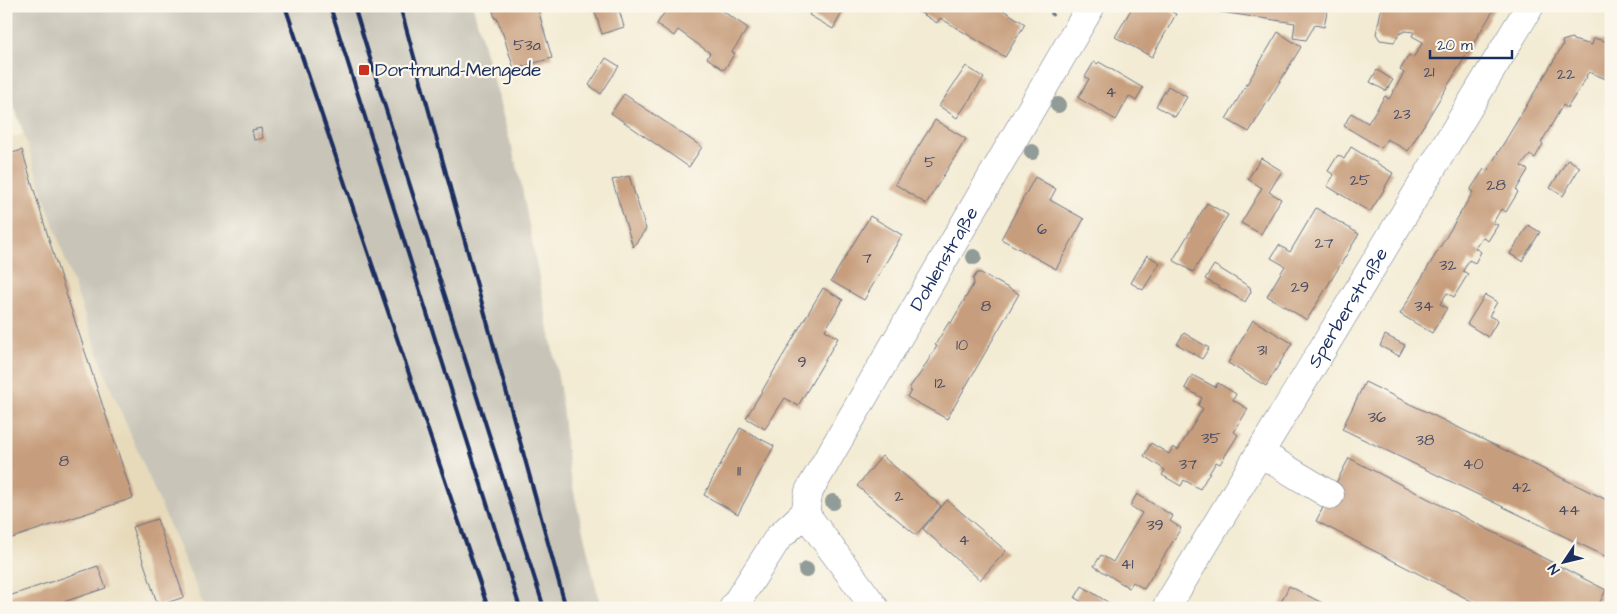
<svg xmlns="http://www.w3.org/2000/svg" width="1617" height="614" font-family="'Architects Daughter',sans-serif">
<style>
.built{fill:#e7daba}
.industrial{fill:#c8c4b8}
.building{fill:#c79e7d}
.lines{fill:none;stroke-linecap:round;stroke-linejoin:round}
.minor-casing{stroke:#677187;stroke-width:29}
.path{stroke:#677187;stroke-width:3;stroke-dasharray:4 4;stroke-linecap:butt}
.minor{stroke:#fff;stroke-width:28}
.rail{stroke:#1b2f5e;stroke-width:4}
.tree{fill:#919b98}
.poi-dot{fill:#c8321e;stroke:#fbf7ec;stroke-width:2}
.labels{text-anchor:middle;dominant-baseline:central;stroke-width:4.5;stroke-linejoin:round;paint-order:stroke}
.number-label{font-size:16px;fill:#464b66}
.poi-label{font-size:19px;fill:#1b2f5e;stroke:#fbf7ec;text-anchor:start}
.street-label{font-size:19px;fill:#1b2f5e;stroke:#fbf7ec}
</style>
<rect width="100%" height="100%" fill="#fbf7ec"/>
<filter id="ink" filterUnits="userSpaceOnUse"><feTurbulence type="fractalNoise" baseFrequency=".02" numOctaves="2"/><feDisplacementMap in="SourceGraphic" scale="10" xChannelSelector="R" yChannelSelector="G"/><feConvolveMatrix kernelMatrix="1 2 1 2 8 2 1 2 1" color-interpolation-filters="sRGB"/></filter>
<filter id="wash" filterUnits="userSpaceOnUse"><feTurbulence type="fractalNoise" baseFrequency=".0096" numOctaves="4" result="noise"/><feDisplacementMap in="SourceGraphic" scale="20" xChannelSelector="R" yChannelSelector="G"/><feGaussianBlur stdDeviation="1.12" result="paint"/><feColorMatrix in="noise" values="0 0 0 0 0 0 0 0 0 0 0 0 0 0 0 0 0 1.4 0 .05"/><feComposite in="paint" operator="in"/></filter>
<g filter="url(#wash)">
<rect width="100%" height="100%" fill="#f3ebd3"/>
<path class="built" d="M24,134L70,274L108,382L205,608H6V139Z"/>
<path class="industrial" d="M6,6H473L520,178L560,388L569,471L601,608H205L108,382L70,274L6,81Z"/>
<g id="blocks">
<g class="building">
<path d="M492,6H537L552,58L514,69L502,31H501L497,18L495,19Z"/>
<path d="M593,6H618L624,27L602,34Z"/>
<path d="M670,6H715L748,28L732,52L735,53L724,70L707,58L710,53L678,30L674,36L657,24L668,7Z"/>
<path d="M814,6H836L843,11L833,29L809,15Z"/>
<path d="M910,6H997L1025,24L1005,57L940,18L937,23Z"/>
<path d="M1133,6H1175L1172,12L1176,14L1152,57L1115,37Z"/>
<path d="M1187,6H1328L1324,27L1315,25L1306,40L1293,38L1295,23L1187,7Z"/>
<path d="M1382,6H1496L1408,151L1387,139L1381,148L1344,126L1351,113L1368,123L1385,96L1389,99L1404,73L1400,70L1409,55L1413,58L1423,42L1412,36L1414,32L1405,31L1399,34L1394,42L1380,40L1376,34Z"/>
<path d="M1278,32L1301,47L1249,132L1226,119Z"/>
<path d="M1572,38L1573,40L1592,45L1594,38L1611,43V81L1589,72L1586,76L1587,77L1567,108L1563,105L1541,143L1543,144L1535,158L1530,155L1521,166L1528,170L1516,190L1518,192L1506,212L1501,209L1493,223L1498,225L1488,241L1483,237L1475,248L1481,252L1475,263L1469,260L1463,271L1468,274L1454,297L1447,293L1440,304L1447,308L1432,333L1400,314L1473,192L1470,190L1484,169L1487,171L1563,45L1562,41Z"/>
<path d="M606,58L619,66L601,94L589,85Z"/>
<path d="M1094,62L1097,64L1099,62L1143,88L1136,101L1129,96L1116,120L1078,98L1089,79L1085,77Z"/>
<path d="M966,66L984,78L957,118L939,106Z"/>
<path d="M1377,70L1393,80L1386,91L1370,82Z"/>
<path d="M1168,86L1187,97L1175,117L1156,106Z"/>
<path d="M624,94L702,147L689,167L611,113Z"/>
<path d="M935,120L966,139L926,204L895,184Z"/>
<path d="M261,128L263,138L254,140L252,130Z"/>
<path d="M1351,147L1393,173L1385,187H1386L1370,212L1327,186L1334,175L1328,171L1338,155L1344,159Z"/>
<path d="M22,150L57,266L133,498L6,540V155Z"/>
<path d="M1261,158L1282,171L1269,192L1281,199L1261,234L1241,223L1262,188L1248,179Z"/>
<path d="M1568,159L1580,167L1563,196L1550,188Z"/>
<path d="M629,176L646,229L633,247L612,180Z"/>
<path d="M1035,177L1056,189L1050,200L1084,219L1056,269L1001,239Z"/>
<path d="M1207,203L1228,215L1193,272L1173,260Z"/>
<path d="M1316,208L1359,234L1307,320L1267,296L1285,266L1271,258L1279,245L1290,252Z"/>
<path d="M870,216L902,235L864,300L831,281Z"/>
<path d="M1528,225L1540,232L1522,261L1510,254Z"/>
<path d="M1147,255L1160,263L1143,290L1131,283Z"/>
<path d="M1214,265L1250,287L1251,292L1245,302L1205,279Z"/>
<path d="M977,273H981L1019,294L947,419L907,397L911,391L910,387L915,380L918,377L937,346L935,345L949,322L951,323L974,283L973,279Z"/>
<path d="M823,288L843,300L825,330L838,338L798,406L785,398L765,429L746,418Z"/>
<path d="M1485,295L1497,302L1489,316L1498,320L1488,337L1467,324Z"/>
<path d="M1253,320L1292,343L1266,386L1228,363Z"/>
<path d="M1184,333L1209,348L1202,359L1177,344Z"/>
<path d="M1385,335L1405,345L1399,356L1380,346Z"/>
<path d="M1192,375L1215,387L1218,383L1236,394L1233,400L1248,409L1234,432L1238,435L1220,464L1216,462L1200,489L1184,480L1181,486L1162,475L1165,470L1144,456L1151,443L1169,454L1173,447L1178,450L1201,412L1203,409L1198,405L1202,398L1185,388Z"/>
<path d="M1365,382L1611,502V559L1342,429Z"/>
<path d="M740,428L774,446L738,514L704,495Z"/>
<path d="M882,456L941,506L916,535L857,486Z"/>
<path d="M1349,458L1606,590L1597,608H1485L1316,521Z"/>
<path d="M1137,494L1173,516L1170,521L1181,528L1144,589L1133,582L1129,588L1094,566L1101,555L1113,562L1127,538L1142,513L1130,506Z"/>
<path d="M947,500L1006,551L980,580L923,529Z"/>
<path d="M157,519L184,597L158,606L132,527Z"/>
<path d="M98,566L106,588L45,608H6V597Z"/>
<path d="M1082,586L1117,608H1085L1087,605L1075,598Z"/>
<path d="M1289,586L1332,608H1278Z"/>
</g>
</g>
</g>
<g filter="url(#ink)">
<use href="#blocks" fill-opacity="0" stroke="#677187" stroke-width="1"/>
<g class="lines">
<g class="minor-casing">
<g id="minor">
<path d="M1260,453L1330,495"/>
<path id="s1" d="M805,513L809,491L1091,6"/>
<path d="M805,513L875,608"/>
<path d="M733,608L778,538L805,513"/>
<path id="s2" d="M1166,608L1530,6"/>
</g>
</g>
<path class="path" d="M1047,6L1053,16"/>
<use href="#minor" class="minor"/>
<g class="rail">
<path d="M285,6L488,608"/>
<path d="M330,6L520,608"/>
<path d="M354,6L381,94L544,608"/>
<path d="M400,6L566,608"/>
</g>
</g>
<g class="tree">
<circle cx="1058" cy="105" r="8"/>
<circle cx="1032" cy="152" r="8"/>
<circle cx="974" cy="257" r="8"/>
<circle cx="833" cy="502" r="8"/>
<circle cx="806" cy="570" r="8"/>
</g>
</g>
<rect class="poi-dot" x="358" y="64" width="12" height="12" rx="2.5"/>
<g class="labels">
<g class="number-label">
<text x="527" y="45">53a</text>
<text x="1429" y="72">21</text>
<text x="1566" y="74">22</text>
<text x="1111" y="92">4</text>
<text x="1402" y="114">23</text>
<text x="930" y="162">5</text>
<text x="1360" y="180">25</text>
<text x="1496" y="185">28</text>
<text x="1042" y="229">6</text>
<text x="1324" y="243">27</text>
<text x="867" y="258">7</text>
<text x="1448" y="265">32</text>
<text x="1300" y="287">29</text>
<text x="986" y="306">8</text>
<text x="1424" y="306">34</text>
<text x="962" y="345">10</text>
<text x="1262" y="350">31</text>
<text x="802" y="362">9</text>
<text x="940" y="383">12</text>
<text x="1377" y="417">36</text>
<text x="1211" y="438">35</text>
<text x="1425" y="440">38</text>
<text x="64" y="461">8</text>
<text x="1188" y="464">37</text>
<text x="1473" y="464">40</text>
<text x="739" y="471">11</text>
<text x="1521" y="487">42</text>
<text x="899" y="496">2</text>
<text x="1569" y="510">44</text>
<text x="1155" y="525">39</text>
<text x="964" y="540">4</text>
<text x="1127" y="564">41</text>
</g>
<g class="poi-label">
<text x="375" y="70">Dortmund-Mengede</text>
</g>
<g class="street-label">
<text stroke="none"><textPath href="#s1" startOffset="291">Dohlenstraße</textPath></text>
<text stroke="none"><textPath href="#s2" startOffset="351">Sperberstraße</textPath></text>
</g>
</g>
<rect width="1617" height="614" fill="none" stroke="#fbf7ec" stroke-width="25"/>
<g transform="translate(1564 562) rotate(235)" stroke="#fbf7ec" stroke-width="4" paint-order="stroke">
<path d="M0-4L9 19L0 12L-9 19Z" fill="#1b2f5e"/>
<text y="-8" font-size="14" font-weight="bold" text-anchor="middle" fill="#1b2f5e">N</text>
</g>
<path d="M1430 50v8h82v-8" fill="none" stroke="#1b2f5e" stroke-width="2.5"/>
<text x="1437" y="50" font-size="15" fill="#1b2f5e" stroke="#fbf7ec" stroke-width="4" paint-order="stroke">20 m</text>
</svg>
